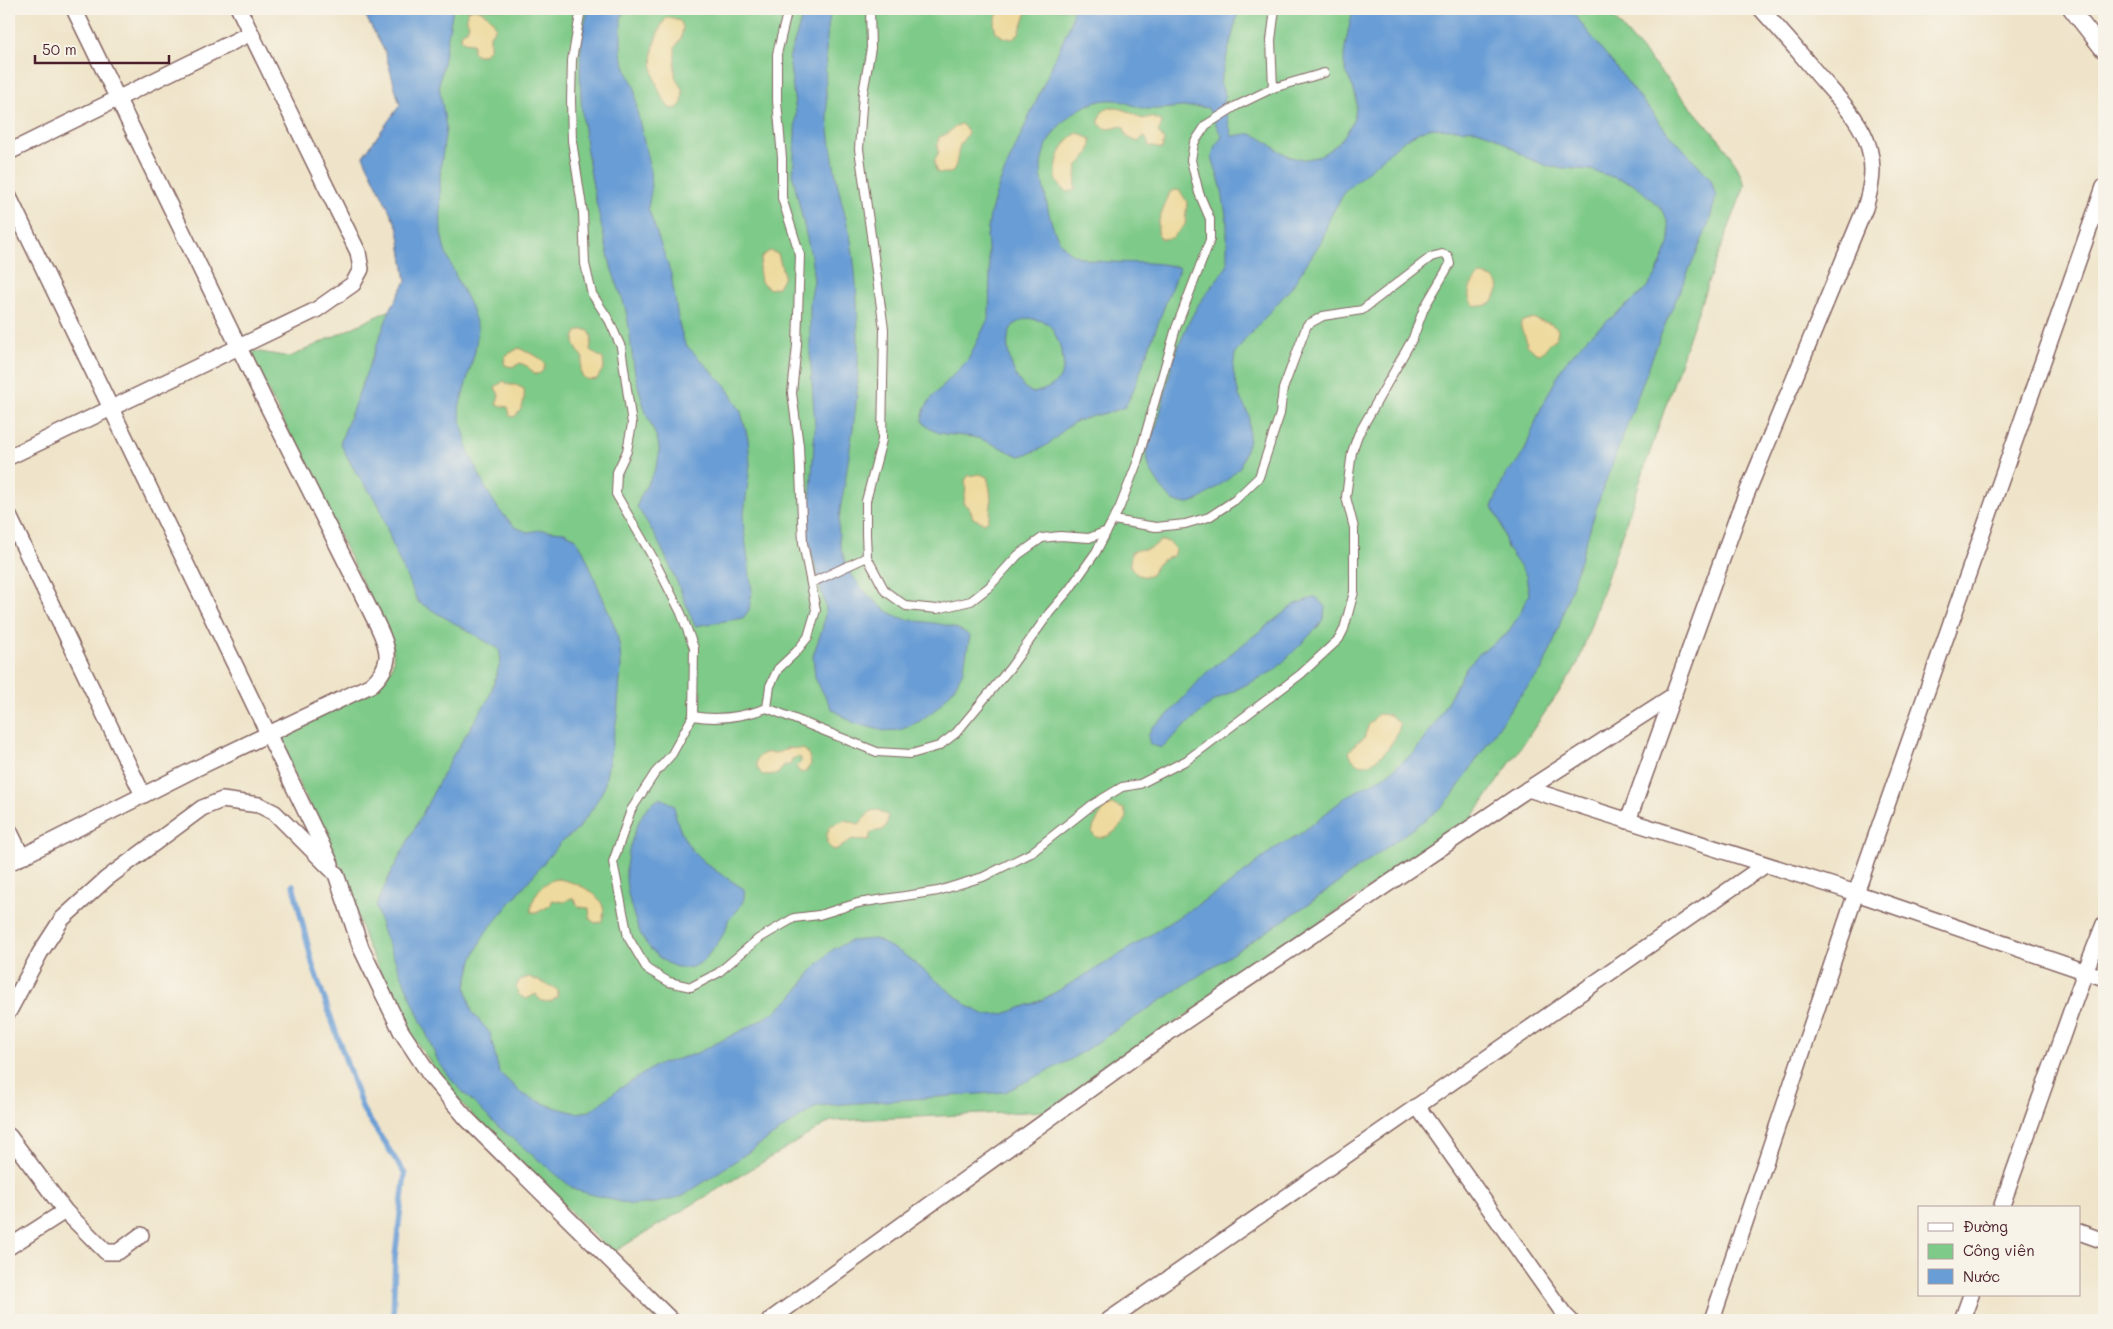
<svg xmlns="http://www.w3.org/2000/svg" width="2113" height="1329" font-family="Mali,sans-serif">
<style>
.green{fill:#7eca88;stroke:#64745a}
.sand{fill:#eeda9e;stroke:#9c7c64}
.water{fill:#699dd5;stroke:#5a5e80;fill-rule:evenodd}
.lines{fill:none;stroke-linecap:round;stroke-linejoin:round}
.stream{stroke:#699dd5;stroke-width:5.5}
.service-casing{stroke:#846462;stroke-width:10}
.minor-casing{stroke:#846462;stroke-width:18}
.service{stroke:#fff;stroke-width:8}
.minor{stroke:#fff;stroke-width:15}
</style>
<rect width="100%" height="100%" fill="#f7f3e8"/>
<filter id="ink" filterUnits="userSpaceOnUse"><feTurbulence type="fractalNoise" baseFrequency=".02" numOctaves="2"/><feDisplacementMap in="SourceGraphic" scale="10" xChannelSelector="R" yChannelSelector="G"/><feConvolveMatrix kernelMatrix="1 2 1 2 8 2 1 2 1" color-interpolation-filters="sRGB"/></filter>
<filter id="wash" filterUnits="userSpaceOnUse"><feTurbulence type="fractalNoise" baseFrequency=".0096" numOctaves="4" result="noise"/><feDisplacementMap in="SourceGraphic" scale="20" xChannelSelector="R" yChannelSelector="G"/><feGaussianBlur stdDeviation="1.12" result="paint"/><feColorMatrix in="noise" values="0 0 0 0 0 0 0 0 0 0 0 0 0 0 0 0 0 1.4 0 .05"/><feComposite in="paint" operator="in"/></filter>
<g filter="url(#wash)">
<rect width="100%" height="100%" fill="#efe4c9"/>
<path class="green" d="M362,9H1606L1722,143L1736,164L1745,185L1707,285L1577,666L1472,818L1047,1111L831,1121L612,1253L474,1117L446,1085L407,1029L367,944L342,871L276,737L391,669C399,649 384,628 376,610L248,350L290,357L390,310L406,281L398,228L363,156L400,105L385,52Z"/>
<g class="sand">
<path d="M473,9C483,10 492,17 496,27L490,35V48L484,55H477L473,52V43L464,42L461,38L462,32L467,30L469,24L467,21V12Z"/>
<path d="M999,9H1028L1019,33L1013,39L1003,37L996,32L994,24Z"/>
<path d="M666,18H674L681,22L683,28L681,38L675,48V76L683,91L682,103L676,109L669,108C649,79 646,48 666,18Z"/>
<path d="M1110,108C1122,107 1132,113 1142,119L1151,117L1161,121L1162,124L1158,132L1164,140L1162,149L1149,146L1146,138L1143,137L1138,142L1127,137L1124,128L1121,126C1111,129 1108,131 1099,124C1099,115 1101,111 1110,108Z"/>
<path d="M961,124L968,131C967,137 962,140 960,145C956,156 959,164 951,173H940L936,171L934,162L939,151L937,149L939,137C949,135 952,127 961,124Z"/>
<path d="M1078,133L1091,139C1092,152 1086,157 1077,166L1075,190L1068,192C1062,188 1057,184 1056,177C1055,161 1063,139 1078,133Z"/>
<path d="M1175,190L1180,191L1187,202L1185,225L1172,238L1162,239L1158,235V223L1170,192Z"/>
<path d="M770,251L778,254L784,276L778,287L770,289L761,282L759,269L762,256Z"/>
<path d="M1480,275C1489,276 1497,278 1499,288L1493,302C1467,316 1461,290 1480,275Z"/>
<path d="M1533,318C1543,324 1549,320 1558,330L1556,339C1547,344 1547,349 1540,354L1536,353L1527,345C1527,335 1519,331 1521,322Z"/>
<path d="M583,329L589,331L592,337L590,350L603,359L604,367L597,379C581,382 578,373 583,359C578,348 570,345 577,332Z"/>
<path d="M519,348C529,354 538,354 545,364C544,370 542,374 535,374L527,366L520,363C514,367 510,368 504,364L505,356Z"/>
<path d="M504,381L509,385H516L524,389C525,400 523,410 514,417L510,416L508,407L496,405L499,395L495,387Z"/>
<path d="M980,474L987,477C991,491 993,506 988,520L984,523L973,518L970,509L964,504C964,495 967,490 965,481L968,476Z"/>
<path d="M1160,541C1168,541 1172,542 1175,550L1173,556L1160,561L1150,576C1133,578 1129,567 1131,553C1143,545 1146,555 1160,541Z"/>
<path d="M1378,714L1390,715L1400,724C1397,744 1362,786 1349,752L1356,743L1364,738L1369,724Z"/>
<path d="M788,748L803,749L808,753L811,764L806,771L801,773L796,767L801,762V758L797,757L792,759L790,765H784L778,774L763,775C756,769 753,758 763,754C769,751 775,754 780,752C783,751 785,749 788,748Z"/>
<path d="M1113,805L1124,809L1127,818C1119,828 1109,840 1096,837L1092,833C1094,822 1101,815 1106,806Z"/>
<path d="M878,810L888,816L887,824L883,830L871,832L869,839L865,841L852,839L837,850L832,849L827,844V834L830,826L845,820L859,824L871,811Z"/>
<path d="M558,879C577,882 614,897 601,922L595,923L590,919L589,908L578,907L574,898H571L564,902L552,900L551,905L538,912H531C532,896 542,881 558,879Z"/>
<path d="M529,977L555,988L558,991L557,997L552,1001C544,1002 540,1002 536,994L526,999L519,995L516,987L520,980Z"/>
</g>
<g class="water">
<path d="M362,9H453L439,85L446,127L440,174L441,233L445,251L458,281L471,307L478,329L475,351L459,408L462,425L469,453L486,489L499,510L515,527L527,532L541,530L564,532L574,537L583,550L616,630L620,649L621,667L617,717L604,788L593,808L576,831L561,842L485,933L472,960L466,987L472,1012L490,1033L499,1072L522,1094L550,1106L576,1113L590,1111L616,1091L657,1065L695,1054L754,1024L776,1011L793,996L815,967L832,950L850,941L875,939L902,953L968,1006L985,1015L1004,1014L1042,1000L1111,960L1230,884L1274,849L1300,834L1346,797L1386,775L1414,753L1436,722L1467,666L1481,652L1507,634L1519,615L1529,594L1526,575L1507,548L1501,523L1492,507L1506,474L1517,462L1525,450L1540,410L1564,364L1589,336L1643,292L1656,275L1670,242L1668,222L1660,207L1634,184L1591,170L1550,167L1527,158L1494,136L1477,130L1428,128L1405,139L1346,190L1330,217L1322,240L1291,288L1244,341L1235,354L1233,370L1239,396L1249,415V440L1240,467L1228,479L1199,500L1186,504L1173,501L1161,487L1150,470L1146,452L1158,422L1173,360L1187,326L1198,305L1227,266V221L1221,186L1212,157L1215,146L1222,137L1208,108C1187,104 1169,110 1148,109C1136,108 1126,101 1115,100C1080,97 1041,134 1041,169C1041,179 1044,189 1046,199C1049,216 1055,243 1071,253C1097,269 1148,257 1180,268L1173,283L1133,391L1125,407C1108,414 1090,415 1073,423C1065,427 1059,436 1052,441C1043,449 1031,453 1020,456C1006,451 993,443 980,439C961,432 933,440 922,420L925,408L933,396L968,360L989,317L990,274L987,237L990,214L1000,182L1070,25L1073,9H1239L1220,83L1226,97L1223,101L1232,136C1238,136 1246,133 1251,134C1265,137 1281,157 1299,159C1329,162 1360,127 1356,98C1354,85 1343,72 1344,58C1345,42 1350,25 1353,9H1570L1663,127L1711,179L1716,197L1708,226L1661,334L1600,497L1555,639L1542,670L1519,697L1452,796L1438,810L1313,901L1070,1060L1005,1092L817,1106L683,1196L656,1203L632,1205L575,1190L495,1124L455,1084L438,1061L383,932L376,906L389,877L452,757L489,698L501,660L499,649L418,602L394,549L379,505L355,471L340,443L390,310L406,281L398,228L363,156L400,105L385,52ZM1029,318C1035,320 1043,320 1048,324C1053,328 1055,335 1058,341C1069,369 1064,386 1033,393C1030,391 1025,389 1023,386C1011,373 998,332 1018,322C1021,320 1026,319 1029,318Z"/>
<path d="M589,9H625L621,18V53L628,74L635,88L637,111L650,169L651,191L648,208L671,274L679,324L685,344L725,385L741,412L748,439L750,464L743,522L752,591L749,610L743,618L695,626C678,585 663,543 637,507C641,489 657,474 659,455C661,440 651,427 646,413C642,400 638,386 635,373C631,354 631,335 627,316C624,300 617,285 612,270C595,204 565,72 589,9Z"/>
<path d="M805,9H831C821,61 826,119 835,171C839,194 846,217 851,241C858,282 858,327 858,369C858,406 850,445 845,482C842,500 837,520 839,538C840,548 845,562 849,570C858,587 883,613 902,618C924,624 951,621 970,636L963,671L954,688L937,708L920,721L900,730L884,731L854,723L832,709L815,678L813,655L822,630L826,609L808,538L815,427L810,352V301L814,281L811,256L793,177L796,113L789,58Z"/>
<path d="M1316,597L1325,607L1324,617L1318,627L1275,670L1212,702L1161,748L1150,744L1148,736L1152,727L1166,717L1206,673L1295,604Z"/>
<path d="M661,798L674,805C680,852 707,865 744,889C746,902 738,911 728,920C727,933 716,945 708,955C688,982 658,962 644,940C636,927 626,893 626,877C625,862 630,844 636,829C642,814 646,805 661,798Z"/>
</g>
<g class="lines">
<path class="stream" d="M293,885L313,966L363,1110L405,1174L395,1256L393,1320"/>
</g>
</g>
<g filter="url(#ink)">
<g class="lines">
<g class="service-casing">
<g id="service">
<path d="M581,9L572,60L571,100L572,141L583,213L585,264L592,294L609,320L621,347L632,424L627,451L617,472L616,494L652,556L681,613L694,648L693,716C719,721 742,717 767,708"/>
<path d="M788,9L777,54V101L782,158V198L800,255L797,345L792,393L799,446L803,543L816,610L808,637L796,652L778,669L770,686L767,708L877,752L911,754L939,746L956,733L1010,668L1050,612L1069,590L1096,552L1107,531"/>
<path d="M870,9L871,48L863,93L859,149L884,329L882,440L866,501V534L867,557L885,591L906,606L937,609L971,601L989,587L1018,555L1042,538L1060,536L1089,538L1107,531L1119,509L1137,463L1176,328L1210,240V219L1199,193L1191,160L1194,143L1206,125L1236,106L1273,88L1324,73"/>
<path d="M1273,88L1271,40L1275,9"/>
<path d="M811,583L867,557"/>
<path d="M693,716L672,754L655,773L631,810L613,862L628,937L647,969L669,982L691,987L718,973L758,939L794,918L819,915L858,903L938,891L983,877L1031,853L1092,805L1122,787L1140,784L1187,760L1301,674L1339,639L1344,629L1354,592V528L1346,497L1352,452L1358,435L1413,338L1424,308L1450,264L1448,256L1442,254L1431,257L1362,310L1323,316L1307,325L1283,389L1280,414L1259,477L1235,500L1209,517L1185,524L1156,527L1113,520"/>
</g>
</g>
<g class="minor-casing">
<g id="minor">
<path d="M2071,9L2104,51"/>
<path d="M9,152L251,33"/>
<path d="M9,197L331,864"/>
<path d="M9,457L316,310L353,284L361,269L358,252L239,9"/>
<path d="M9,516L143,795"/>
<path d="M1528,789L1856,893L2104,978"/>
<path d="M1628,821L1739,512L1865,208C1871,188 1875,169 1869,148C1862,121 1837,97 1819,76C1800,53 1781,31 1761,9"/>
<path d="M9,830L22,857"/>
<path d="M9,863L195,769L371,685C394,664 389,649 377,624L264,399L74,9"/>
<path d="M9,1011L40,953L62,919L106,879L202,808L222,800L259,805L275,813L336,874L361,948L401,1031L432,1078L467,1119L671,1320"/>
<path d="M1417,1106L1564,1314L1570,1320"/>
<path d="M9,1136L65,1211L106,1252H118L141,1235"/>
<path d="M2001,1208L2085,972L2104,924"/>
<path d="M2079,1232L2104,1241"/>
<path d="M9,1247L65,1211"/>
<path d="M770,1320L1175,1028L1528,789L1674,695"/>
<path d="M1109,1320L1765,865"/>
<path d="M1712,1320L1856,893L2104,187"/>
<path d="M1962,1320L1971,1295"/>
</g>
</g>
<use href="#service" class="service"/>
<use href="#minor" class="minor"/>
</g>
</g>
<rect width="2113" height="1329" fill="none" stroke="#f7f3e8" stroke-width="30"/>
<rect x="1918" y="1206" width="162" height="90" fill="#f7f3e8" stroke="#b29e9c"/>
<rect x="1928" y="1223" width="25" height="8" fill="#ffffff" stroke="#b29e9c"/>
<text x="1963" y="1232" font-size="15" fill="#4a1f2b">Đường</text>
<rect x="1928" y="1244" width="25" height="15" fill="#7eca88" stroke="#b29e9c"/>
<text x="1963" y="1256" font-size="15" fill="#4a1f2b">Công viên</text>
<rect x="1928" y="1269" width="25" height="15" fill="#699dd5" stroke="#b29e9c"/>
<text x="1963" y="1282" font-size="15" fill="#4a1f2b">Nước</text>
<path d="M35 55v8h134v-8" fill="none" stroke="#4a1f2b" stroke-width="2.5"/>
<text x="42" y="55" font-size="15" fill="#4a1f2b" stroke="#f7f3e8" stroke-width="4" paint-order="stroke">50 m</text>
</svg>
